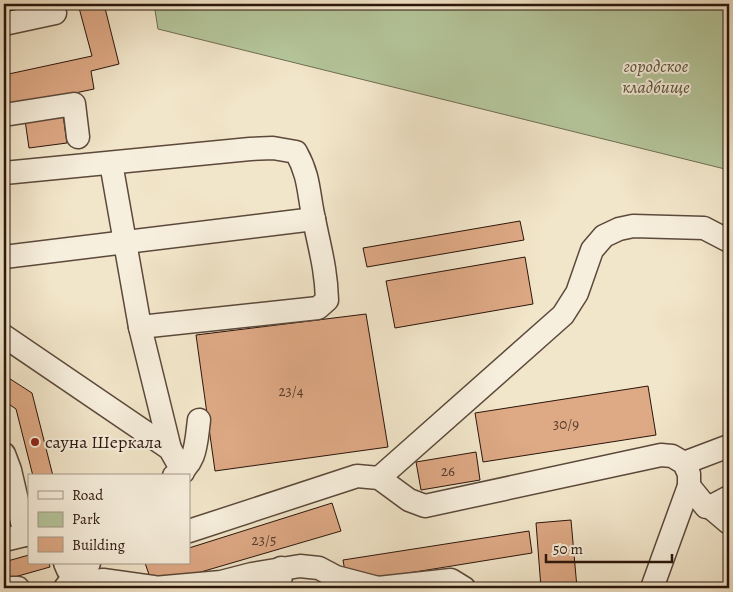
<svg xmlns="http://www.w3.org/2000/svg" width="733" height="592" font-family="Alegreya,serif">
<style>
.green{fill:#b5c69b;stroke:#706e53}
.building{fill:#dea985;stroke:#2a150b}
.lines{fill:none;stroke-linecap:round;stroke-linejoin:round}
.minor-casing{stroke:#5c493b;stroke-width:25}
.minor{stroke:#f7efdd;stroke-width:22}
.poi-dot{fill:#8f2418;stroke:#f7efdd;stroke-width:2}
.labels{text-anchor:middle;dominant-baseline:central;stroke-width:4;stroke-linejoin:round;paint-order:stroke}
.number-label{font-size:15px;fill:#573a2a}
.park-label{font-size:18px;font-style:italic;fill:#5b533d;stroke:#f7efdd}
.poi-label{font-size:18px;fill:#2a150b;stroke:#f7efdd;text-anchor:start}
</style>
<rect width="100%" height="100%" fill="#f2e6ca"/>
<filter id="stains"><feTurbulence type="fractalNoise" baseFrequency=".004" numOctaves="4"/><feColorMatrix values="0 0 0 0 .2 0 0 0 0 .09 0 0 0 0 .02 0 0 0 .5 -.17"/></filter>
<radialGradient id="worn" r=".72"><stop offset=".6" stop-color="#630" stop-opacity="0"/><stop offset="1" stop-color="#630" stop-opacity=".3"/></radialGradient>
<path class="green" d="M154,4H729V170L158,29Z"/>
<g class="building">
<path d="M78,4H104L119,64L91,71L94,89L4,108V75L92,56Z"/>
<path d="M63,115L67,143L29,148L25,120Z"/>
<path d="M520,221L524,240L367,267L363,248Z"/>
<path d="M525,257L533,304L395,328L386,281Z"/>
<path d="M366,314L388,447L215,471L196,335Z"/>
<path d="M4,375L32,393L53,476H33L16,409L4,401Z"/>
<path d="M648,386L656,435L483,462L475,413Z"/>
<path d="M476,452L480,480L421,490L416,462Z"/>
<path d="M10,499L17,524L4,528V501Z"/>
<path d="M332,503L341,531L153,586L145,563H189V548Z"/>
<path d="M571,520L577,588H541L536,523Z"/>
<path d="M529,531L532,553L347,583L343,560Z"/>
<path d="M29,555V563H49L50,567L4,580V562Z"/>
<path d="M324,585V588H290Z"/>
</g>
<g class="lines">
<g class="minor-casing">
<g id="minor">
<path d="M4,24L55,13L53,4"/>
<path d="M4,115L74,104L78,137"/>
<path d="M111,163L140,327L170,449"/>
<path d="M4,173L250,149L273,148L296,152C310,177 308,193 314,219C320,250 326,268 327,300L318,308L140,327"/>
<path d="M4,257L314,219"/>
<path d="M4,336L170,449L183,472"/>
<path d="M4,454L10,470L25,535"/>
<path d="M684,463L729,446"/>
<path d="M174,476C197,465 196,442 199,420"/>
<path d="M379,478L563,315L577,293L592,250L604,236L619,229L633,226L704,228L729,241"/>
<path d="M689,486L706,507H710L729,497"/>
<path d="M710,507L729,523"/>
<path d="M189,531L357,476L379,478L409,500L425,506L661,455L672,456L684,463L689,474V486L652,588"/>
<path d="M4,540L29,534"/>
<path d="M65,563L68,570L89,563"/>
<path d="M11,588H18"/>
<path d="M65,588L71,580L84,582L103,580L153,587"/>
<path d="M154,588L221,582L252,574L300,566L319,568L336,577L378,588"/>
<path d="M280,588L281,568"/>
<path d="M378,588L451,580L464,588"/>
</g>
</g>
<use href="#minor" class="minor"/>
</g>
<circle class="poi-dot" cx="35" cy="442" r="5"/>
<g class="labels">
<g class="number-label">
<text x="291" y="391">23/4</text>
<text x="566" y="424">30/9</text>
<text x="448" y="471">26</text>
<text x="264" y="540">23/5</text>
</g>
<g class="park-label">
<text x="656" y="66">городское<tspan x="656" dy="21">кладбище</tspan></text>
</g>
<g class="poi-label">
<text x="45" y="442">сауна Шеркала</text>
</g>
</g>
<rect width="733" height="592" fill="none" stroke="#f2e6ca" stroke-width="20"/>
<rect x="5" y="5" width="723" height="582" fill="none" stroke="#2a150b" stroke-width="2.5"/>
<rect x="10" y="10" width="713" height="572" fill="none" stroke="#2a150b"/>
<rect x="28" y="474" width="162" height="90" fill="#f7efdd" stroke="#a59889"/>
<rect x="38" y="491" width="25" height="8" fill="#f7efdd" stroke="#a59889"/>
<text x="72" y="500" font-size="15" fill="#2a150b">Road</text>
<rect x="38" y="512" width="25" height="15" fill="#b5c69b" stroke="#a59889"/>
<text x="72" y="524" font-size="15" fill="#2a150b">Park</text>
<rect x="38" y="537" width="25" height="15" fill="#dea985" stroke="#a59889"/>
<text x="72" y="550" font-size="15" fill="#2a150b">Building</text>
<path d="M546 554v8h126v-8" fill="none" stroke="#2a150b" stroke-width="2.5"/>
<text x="553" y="554" font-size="15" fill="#2a150b" stroke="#f7efdd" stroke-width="4" paint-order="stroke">50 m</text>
<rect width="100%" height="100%" filter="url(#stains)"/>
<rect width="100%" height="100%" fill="url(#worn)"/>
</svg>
